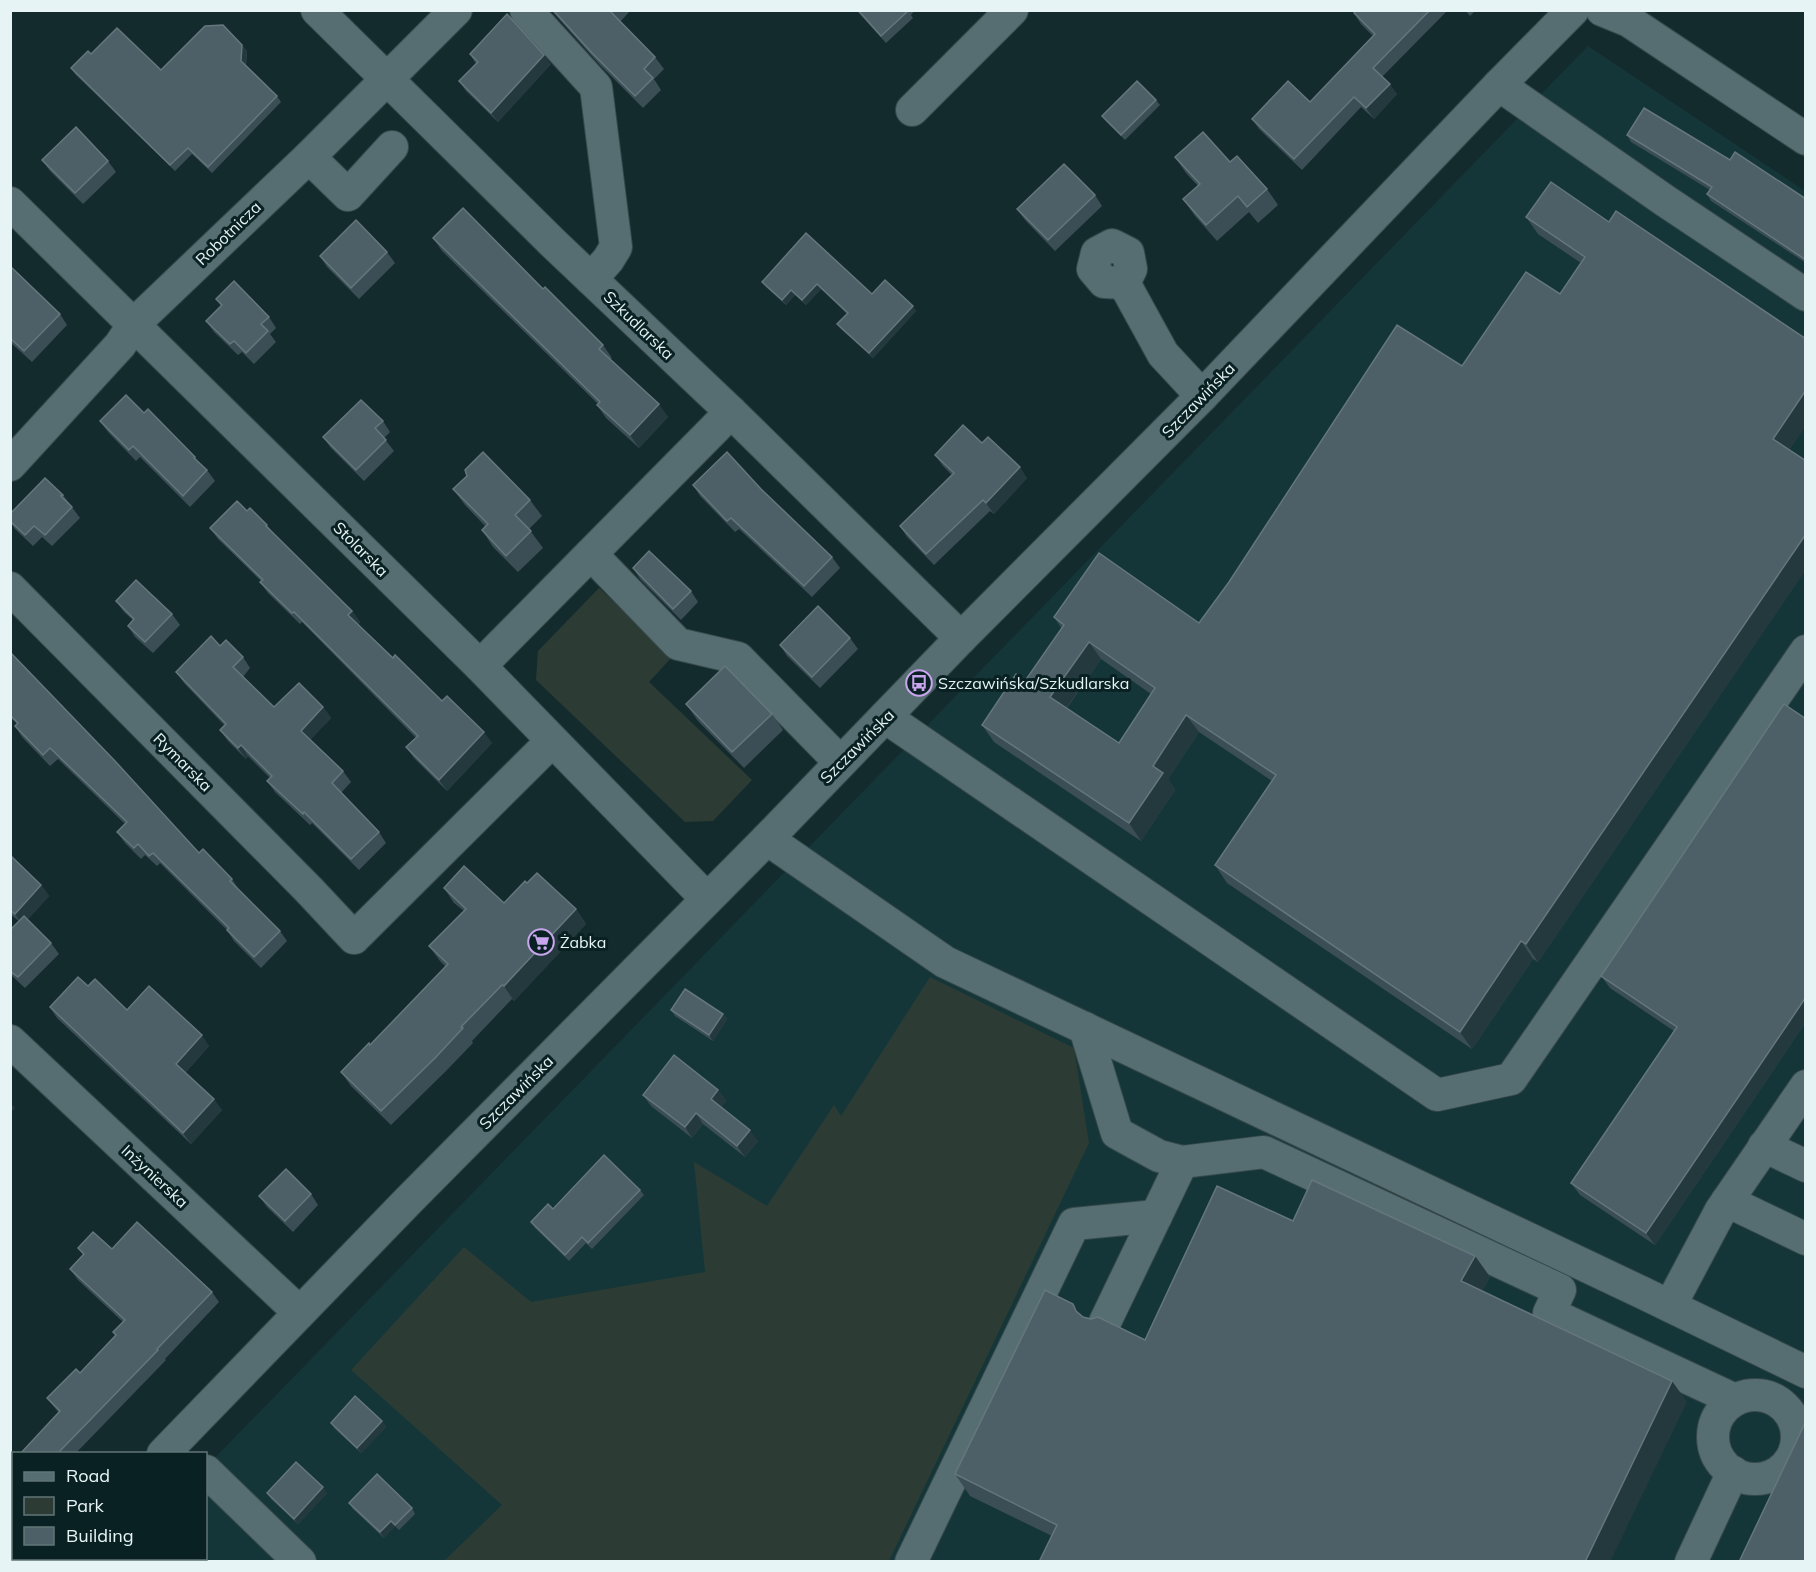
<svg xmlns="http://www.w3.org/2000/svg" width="1816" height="1572" font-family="Mulish,sans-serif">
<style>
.built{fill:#143639}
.green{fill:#2c3c34}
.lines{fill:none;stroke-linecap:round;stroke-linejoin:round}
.minor-casing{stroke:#37494b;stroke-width:34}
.minor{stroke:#566e71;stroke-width:32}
.wall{fill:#3b4e56;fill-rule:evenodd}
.shaded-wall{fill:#24393e}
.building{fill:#4d6067;stroke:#65777d;stroke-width:1.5;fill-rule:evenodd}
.labels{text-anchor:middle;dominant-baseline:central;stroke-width:6;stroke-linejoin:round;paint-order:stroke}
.street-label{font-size:16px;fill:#e6f4f5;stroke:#0a2123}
.poi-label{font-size:16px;fill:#e6f4f5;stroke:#0a2123;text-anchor:start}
</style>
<rect width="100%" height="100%" fill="#142b2d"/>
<path class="built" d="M1588,46L1805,191V1561L114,1562L117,1558H206V1467Z"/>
<g class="green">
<path d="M599,588L672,657L649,682L752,780L713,821L685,822L536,680L538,651Z"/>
<path d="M930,977L1074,1048L1089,1143L889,1561H444L502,1505L351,1370L464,1247L531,1302L705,1272L694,1162L767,1206L834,1105L841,1116Z"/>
</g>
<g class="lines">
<g class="minor-casing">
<g id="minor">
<path d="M317,10L554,244L731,412L961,638"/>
<path d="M526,10L596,87L616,247L608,260L591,279"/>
<path d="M1602,10L1629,21L1806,139"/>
<path d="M1499,85L1664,200L1806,295"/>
<path d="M912,110L1012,10"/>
<path d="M309,157L348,195L392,147"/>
<path d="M10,203L480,666L707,899"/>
<path d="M1112,245L1128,253L1131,269L1124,283L1104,282L1093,269L1097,253Z"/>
<path d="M1124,283L1163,354L1202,396"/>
<path d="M10,465L120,345L134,324L309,157L456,10"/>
<path d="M591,554L678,644L738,658L840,762"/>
<path d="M10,588L309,890L354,938L552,741"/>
<path d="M480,666L731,412"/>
<path d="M885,717L1437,1095L1511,1079L1806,651"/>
<path d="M767,839L945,962L1643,1293L1806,1372"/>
<path d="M1085,1028L1117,1133L1159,1156L1182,1162L1264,1152L1560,1290L1549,1313L1735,1400"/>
<path d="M10,1041L299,1312"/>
<path d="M1764,1146L1806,1166"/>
<path d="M1727,1201L1806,1239"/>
<path d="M1670,1306L1721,1210L1806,1086"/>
<path d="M1105,1322L1182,1162"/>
<circle cx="1755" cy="1437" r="42"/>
<path d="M163,1454L408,1201L767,839L961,638L1202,396L1499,85L1573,10"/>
<path d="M206,1471L300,1562"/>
<path d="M146,1558L149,1562"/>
<path d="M58,1562L61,1558"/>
<path d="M911,1562L1074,1224L1156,1216"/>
<path d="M1691,1562L1733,1472"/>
</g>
</g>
<use href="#minor" class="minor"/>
</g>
<g class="wall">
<path d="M551,10H631L620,22L655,57L664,69L654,79L661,90L643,108L600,65Z"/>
<path d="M856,10H915L911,15L913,18L886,43Z"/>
<path d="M1356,10H1448L1382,77L1397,94L1374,119L1361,107L1302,170L1259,129L1252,119L1310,102L1373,36L1361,24L1354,13Z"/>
<path d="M1465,10H1476L1470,16Z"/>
<path d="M242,45L247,51L246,65L277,96L281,102L212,173L192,154L175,171L75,74L71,68L91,54L161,70Z"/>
<path d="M470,54L551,64L498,122L466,91L459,81L476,64Z"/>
<path d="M1156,100L1160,105L1125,140L1106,121L1102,116Z"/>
<path d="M1627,135L1730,160L1806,199V263L1711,201L1707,194L1710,190L1631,142Z"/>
<path d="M1175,157L1230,162L1267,189L1278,205L1258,223L1249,212L1217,241L1195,216L1183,199L1198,186L1186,173Z"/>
<path d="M42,160L108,161L116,172L83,204L50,171Z"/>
<path d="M1095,195L1102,206L1055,251L1025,220L1017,209Z"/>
<path d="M1526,217L1609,222L1806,339V425L1789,450L1806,461V569L1538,962L1533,959L1472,1049L1227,883L1215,865L1272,781L1199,732L1168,779L1175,790L1141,841L994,742L982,725L1025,681L1062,629L1054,617L1199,623L1462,366L1560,294L1581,263L1538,234ZM1101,659L1151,694L1119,743L1067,708Z"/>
<path d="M806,233L872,294L916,311L873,358L841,329L837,324L847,314L821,289L806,305L795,295L786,305L766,287L762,282Z"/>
<path d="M433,238L543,289L603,345L612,358L610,359L668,417L639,448L606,418L597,405L598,404L442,251Z"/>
<path d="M387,252L395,263L359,299L327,267L320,256Z"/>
<path d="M10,266L60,314L67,325L32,362L10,342Z"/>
<path d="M216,299L269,317L276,328L270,334L276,342L254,364L242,352L238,355L214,332L206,321L221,306Z"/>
<path d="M144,413L195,457L200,464L207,470L215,481L190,507L140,457L136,461L108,432L100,421Z"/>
<path d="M383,421L390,432L384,438L394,451L364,481L331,448L323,437Z"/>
<path d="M982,443L1027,478L994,514L990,511L934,565L907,537L900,526L952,475L943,466L935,455Z"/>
<path d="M693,485L761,489L832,557L840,568L812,597L739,529L735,532L700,496Z"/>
<path d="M453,489L530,500L542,516L529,529L543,548L518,572L493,547L482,530L486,527L465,505Z"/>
<path d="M63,495L80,518L52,546L42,537L33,546L15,529L10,522V514Z"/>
<path d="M247,511L267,525L272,532L352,611L360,622L358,624L393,658L492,743L447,791L414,758L406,747L416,738L302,622L300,624L268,593L260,582L261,581L218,539L210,528Z"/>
<path d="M633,568L691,591L698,602L681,620L640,579Z"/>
<path d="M116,601L172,614L180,625L153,653L135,637L128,626L133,620L124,612Z"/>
<path d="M850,638L858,649L820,688L787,656L780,645Z"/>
<path d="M220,646L243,657L250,668L243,677L274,707H323L331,718L310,740L343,771L351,782L341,793L379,832L386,843L359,870L312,823L310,825L275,792L267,781L270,778L248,756L246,759L228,741L220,730L225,726L184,683L176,672Z"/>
<path d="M10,652L199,853L232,879L239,890L280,931L287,941L261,968L234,941L227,930L160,863L157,866L145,855L141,859L125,843L117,832L125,824L58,759L50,766L22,737L15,726L17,724L10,717Z"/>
<path d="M686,704L772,714L783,730L744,768L698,721Z"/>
<path d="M1806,719V1022L1655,1245L1580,1195L1571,1183L1674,1031L1610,988L1601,976Z"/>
<path d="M11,856L41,885L49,896L27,920L51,943L59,954L25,988L10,974V930L19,921L10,914Z"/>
<path d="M527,883L576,909L586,924L514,1001L512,999L472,1041L473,1043L446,1071L391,1125L351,1086L341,1072L370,1045L446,967L440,961L429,946L464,911L454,903L444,888L504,903Z"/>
<path d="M88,986L127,1010L209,1046L185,1073L222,1110L191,1144L57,1018L50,1007Z"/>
<path d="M671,1010L723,1014L727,1019L713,1041L675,1016Z"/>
<path d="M718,1090L726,1101L721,1107L758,1141L745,1157L703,1124L692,1138L651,1106L643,1095Z"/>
<path d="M640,1190L644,1195L592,1249L586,1243L569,1261L535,1228L531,1222L553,1209Z"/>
<path d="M311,1194L318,1205L293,1232L267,1207L259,1196Z"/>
<path d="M1293,1221L1475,1256L1490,1277L1482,1291L1687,1402L1052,1536L970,1496L955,1474L1081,1316L1083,1317L1145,1340Z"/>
<path d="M78,1248L112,1249L212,1292L219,1302L165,1359L166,1360L75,1454H20L59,1413L47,1398L80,1373L116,1336L113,1332L123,1322L78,1280L70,1269L83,1255Z"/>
<path d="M382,1421L386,1427L361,1453L335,1429L331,1423Z"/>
<path d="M267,1493H327L298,1524L271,1499Z"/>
<path d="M349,1503L412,1508L415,1514L399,1530L395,1526L384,1538L353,1509Z"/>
</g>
<g class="shaded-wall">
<path d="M242,45L247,51L245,67L241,61Z"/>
<path d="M544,55L551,64L498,122L491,113Z"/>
<path d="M1390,84L1397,94L1374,119L1366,108Z"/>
<path d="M817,284L821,289L806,305L802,300Z"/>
<path d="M791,290L795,295L786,305L782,300Z"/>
<path d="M913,306L916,311L873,358L869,353Z"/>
<path d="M1806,390V425L1785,456L1773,439Z"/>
<path d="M659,404L668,417L639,448L630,435Z"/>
<path d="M1020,467L1027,478L994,514L986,503Z"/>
<path d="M1806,534V569L1538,962L1526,944Z"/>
<path d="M352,611L360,622L356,626L348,615Z"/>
<path d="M1089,642L1101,659L1062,714L1050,697Z"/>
<path d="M323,707L331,718L308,742L301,731Z"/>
<path d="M1186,715L1199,732L1168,779L1175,790L1141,841L1129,823L1153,766Z"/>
<path d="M484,732L492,743L447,791L439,780Z"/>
<path d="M241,745L248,756L246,759L238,748Z"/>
<path d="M41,885L49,896L22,925L15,914Z"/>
<path d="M576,909L586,924L514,1001L504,986Z"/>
<path d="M1521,941L1533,959L1472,1049L1460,1032Z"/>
<path d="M1806,997V1022L1655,1245L1646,1233Z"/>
<path d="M723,1014L727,1019L713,1041L709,1035Z"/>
<path d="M202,1035L209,1046L183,1075L176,1064Z"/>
<path d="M718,1090L726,1101L719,1110L711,1099Z"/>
<path d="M214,1099L222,1110L191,1144L183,1133Z"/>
<path d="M10,1102L15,1108L10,1113Z"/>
<path d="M696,1113L703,1124L692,1138L685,1127Z"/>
<path d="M750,1130L758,1141L745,1157L737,1146Z"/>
<path d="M1475,1256L1490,1277L1476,1302L1461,1281Z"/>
<path d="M1672,1381L1687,1402L1610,1562H1585Z"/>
<path d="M382,1421L386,1427L361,1453L357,1448Z"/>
<path d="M323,1487L327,1493L298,1524L294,1519Z"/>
<path d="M391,1521L395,1526L384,1538L380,1532Z"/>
</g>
<g class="building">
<path d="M553,10H611L610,11L655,57L644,69L653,78L635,96L592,53Z"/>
<path d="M858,10H908V11L881,36Z"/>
<path d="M1356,10H1430L1373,68L1390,84L1366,108L1354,97L1294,159L1252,119L1288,81L1310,102L1375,34L1354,13Z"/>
<path d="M507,14L544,55L491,113L459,81L478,62L470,54Z"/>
<path d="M223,25L242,45L241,61L277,96L208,167L188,148L170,165L71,68L88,51L91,54L117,28L161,70L205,26Z"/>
<path d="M1137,81L1156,100L1121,135L1102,116Z"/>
<path d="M1644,108L1730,160L1735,152L1806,199V260L1707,194L1712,187L1627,135Z"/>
<path d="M76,127L108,161L75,193L42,160Z"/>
<path d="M1203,132L1230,162L1237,156L1267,189L1247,207L1238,196L1206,225L1183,199L1200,184L1175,157Z"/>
<path d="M1064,164L1095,195L1048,240L1017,209Z"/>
<path d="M1551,182L1609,222L1616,211L1806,339V390L1773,439L1806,461V534L1526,944L1521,941L1460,1032L1215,865L1276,775L1186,715L1153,766L1163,773L1129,823L982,725L1016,674L1025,681L1064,625L1054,617L1099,553L1199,623L1229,582L1397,325L1462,366L1526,272L1560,294L1585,257L1526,217ZM1089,642L1155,688L1119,743L1050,697Z"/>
<path d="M463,208L543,289L545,287L603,345L599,349L659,404L630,435L597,405L600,402L433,238Z"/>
<path d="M356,220L387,252L351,288L320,256Z"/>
<path d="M806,233L872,294L885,280L913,306L869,353L837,324L848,313L817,284L802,300L791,290L782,300L762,282Z"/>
<path d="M10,266L60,314L24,351L10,338Z"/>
<path d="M234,281L269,317L261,324L268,331L246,353L234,341L230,344L206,321L222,305L216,299Z"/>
<path d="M126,395L144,413L148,409L195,457L194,458L207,470L183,496L133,446L129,450L100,421Z"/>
<path d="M361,400L383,421L375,428L386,440L356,470L323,437Z"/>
<path d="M963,425L982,443L988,437L1020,467L986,503L983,500L926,554L900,526L954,473L935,455Z"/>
<path d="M483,452L530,500L515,515L531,531L506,556L482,530L488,524L453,489L467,476L465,470Z"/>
<path d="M727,452L761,489L832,557L804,586L731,518L727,521L693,485Z"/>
<path d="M45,478L63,495L61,496L72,507L45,535L34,526L25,535L10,521V514Z"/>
<path d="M237,501L247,511L250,508L267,525L266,526L352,611L348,615L393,658L395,655L442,701L447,696L484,732L439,780L406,747L418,736L294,612L292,613L260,582L263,580L210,528Z"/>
<path d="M649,551L691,591L673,609L633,568Z"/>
<path d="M136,580L172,614L145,642L128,626L134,619L116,601Z"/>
<path d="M818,606L850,638L812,677L780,645Z"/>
<path d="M211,636L220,646L226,640L243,657L233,667L274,707L299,683L323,707L301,731L343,771L332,783L379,832L351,859L304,812L303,814L267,781L272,776L241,745L238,748L220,730L226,724L176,672Z"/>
<path d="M10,652L115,761L199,853L203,849L232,879L230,881L280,931L254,957L227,930L229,928L153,853L149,856L138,844L134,848L117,832L127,822L50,748L43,755L15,726L18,723L10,715Z"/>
<path d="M725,666L772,714L732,752L686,704Z"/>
<path d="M1784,704L1806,719V997L1646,1233L1571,1183L1677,1027L1601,976Z"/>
<path d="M11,856L41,885L15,914L10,910Z"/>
<path d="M464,866L504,903L525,881L527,883L537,873L576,909L504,986L502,985L461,1027L463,1028L436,1057L381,1111L341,1072L369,1043L370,1045L448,964L429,946L466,909L444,888Z"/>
<path d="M24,916L51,943L18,977L10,971V930Z"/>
<path d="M78,977L88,986L95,979L127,1010L149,986L202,1035L176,1064L214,1099L183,1133L50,1007Z"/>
<path d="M685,989L723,1014L709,1035L671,1010Z"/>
<path d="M674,1055L718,1090L711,1099L750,1130L737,1146L696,1113L685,1127L643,1095Z"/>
<path d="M604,1155L640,1190L588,1243L582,1237L565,1255L531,1222L548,1204L553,1209Z"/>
<path d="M286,1169L311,1194L285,1221L259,1196Z"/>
<path d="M1312,1180L1475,1256L1461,1281L1672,1381L1585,1562H1039L1057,1525L955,1474L1045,1290L1073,1304L1076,1311L1083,1317L1091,1319L1098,1317L1145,1340L1217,1186L1293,1221Z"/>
<path d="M137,1222L212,1292L157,1349L158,1350L57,1454H20L60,1411L47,1398L76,1369L80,1373L116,1335L113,1332L125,1320L70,1269L84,1254L78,1248L93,1232L112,1249Z"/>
<path d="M355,1396L382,1421L357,1448L331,1423Z"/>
<path d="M1805,1423L1806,1562H1739Z"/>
<path d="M296,1462L323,1487L294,1519L267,1493Z"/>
<path d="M377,1474L412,1508L395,1525L391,1521L380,1532L349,1503Z"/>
</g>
<defs>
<g id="bus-ring" transform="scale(1.35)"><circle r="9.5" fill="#0a2123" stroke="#c9a5ee" stroke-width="1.5"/><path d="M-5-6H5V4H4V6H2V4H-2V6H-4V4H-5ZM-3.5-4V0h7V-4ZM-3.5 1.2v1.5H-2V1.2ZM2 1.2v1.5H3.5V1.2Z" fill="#c9a5ee"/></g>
<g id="supermarket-ring" transform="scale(1.35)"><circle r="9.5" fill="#0a2123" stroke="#c9a5ee" stroke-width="1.5"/><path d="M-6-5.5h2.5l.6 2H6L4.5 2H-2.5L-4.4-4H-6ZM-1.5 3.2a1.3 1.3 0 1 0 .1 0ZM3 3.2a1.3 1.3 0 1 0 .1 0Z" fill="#c9a5ee"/></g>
</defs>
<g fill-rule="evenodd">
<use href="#bus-ring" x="919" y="683"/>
<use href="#supermarket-ring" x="541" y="942"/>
</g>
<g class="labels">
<g class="street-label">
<text transform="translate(228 233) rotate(-44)">Robotnicza</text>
<text transform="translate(639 325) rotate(44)">Szkudlarska</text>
<text transform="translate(1198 400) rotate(-46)">Szczawińska</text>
<text transform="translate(361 549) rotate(45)">Stolarska</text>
<text transform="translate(857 746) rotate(-45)">Szczawińska</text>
<text transform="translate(183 762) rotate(45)">Rymarska</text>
<text transform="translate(516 1092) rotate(-45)">Szczawińska</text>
<text transform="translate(155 1176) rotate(43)">Inżynierska</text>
</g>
<g class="poi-label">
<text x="938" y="683">Szczawińska/Szkudlarska</text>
<text x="560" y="942">Żabka</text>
</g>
</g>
<rect width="1816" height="1572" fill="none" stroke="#e6f4f5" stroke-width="24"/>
<rect x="12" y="1452" width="195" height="108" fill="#0a2123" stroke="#627577" stroke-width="1.5"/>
<rect x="24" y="1472" width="30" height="9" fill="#566e71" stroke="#627577" stroke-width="1.5"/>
<text x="66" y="1482" font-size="18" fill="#e6f4f5">Road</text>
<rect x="24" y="1497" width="30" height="18" fill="#2c3c34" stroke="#627577" stroke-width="1.5"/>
<text x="66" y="1512" font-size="18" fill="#e6f4f5">Park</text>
<rect x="24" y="1527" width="30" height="18" fill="#4d6067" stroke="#627577" stroke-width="1.5"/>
<text x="66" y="1542" font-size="18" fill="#e6f4f5">Building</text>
</svg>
